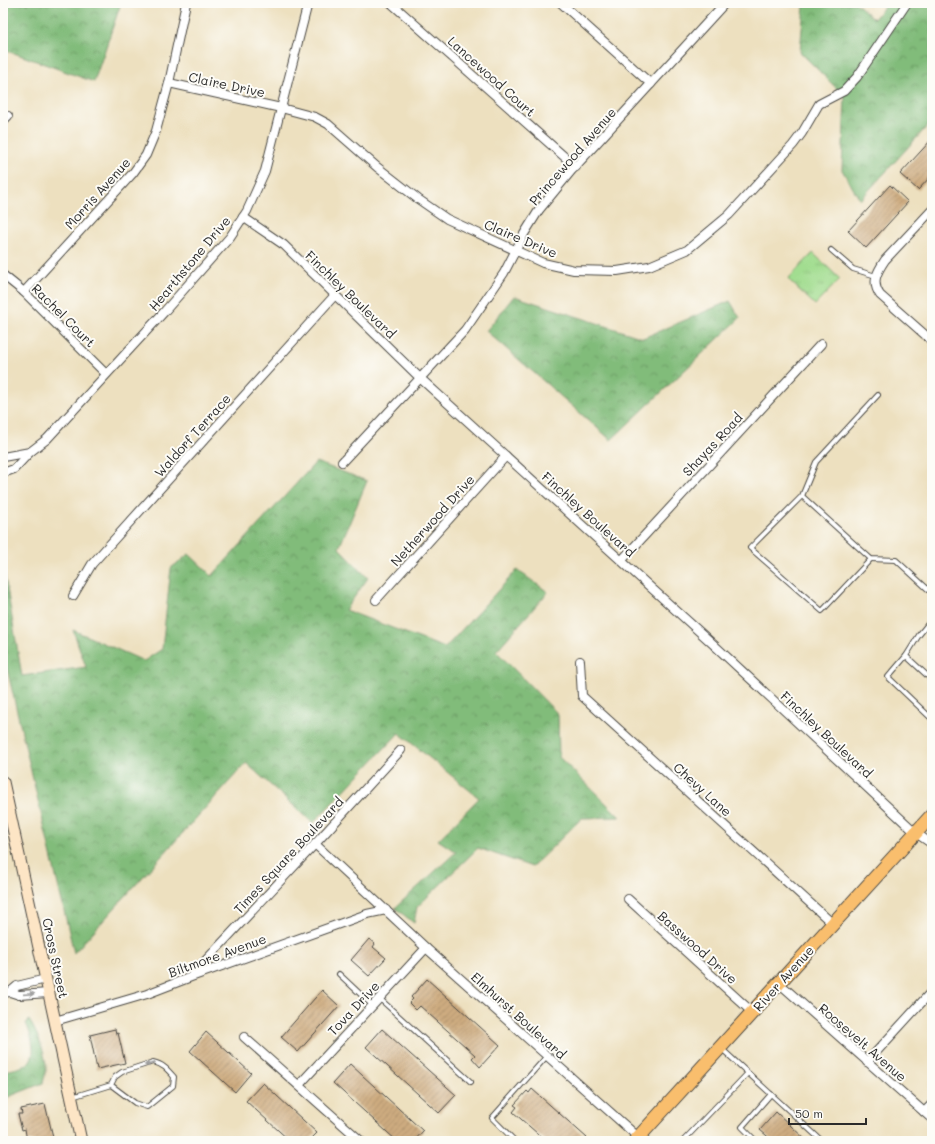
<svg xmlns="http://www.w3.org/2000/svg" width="935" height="1144" font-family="Mali,sans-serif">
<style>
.forest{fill:url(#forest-crowns);stroke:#567452}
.park{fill:url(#park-tufts);stroke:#66845e}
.building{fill:url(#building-hatch)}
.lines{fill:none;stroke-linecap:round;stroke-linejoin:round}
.service-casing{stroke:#484641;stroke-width:6}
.minor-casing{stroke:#484641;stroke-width:10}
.secondary-casing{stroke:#484641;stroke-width:13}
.trunk-casing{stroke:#484641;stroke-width:15}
.service{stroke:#fff;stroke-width:4}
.minor{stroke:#fff;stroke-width:8}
.secondary{stroke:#fde5c5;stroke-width:11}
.trunk{stroke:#f9be6d;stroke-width:13}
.oneway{fill:#a0a0a0}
.labels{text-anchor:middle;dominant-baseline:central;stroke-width:4;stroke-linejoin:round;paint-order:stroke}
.street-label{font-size:13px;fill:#2b2b2b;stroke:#fdfcf7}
</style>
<defs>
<pattern id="forest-crowns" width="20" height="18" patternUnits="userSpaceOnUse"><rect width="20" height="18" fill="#81bc7a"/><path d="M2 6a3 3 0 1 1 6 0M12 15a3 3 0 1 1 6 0" fill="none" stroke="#6a9964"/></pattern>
<pattern id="park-tufts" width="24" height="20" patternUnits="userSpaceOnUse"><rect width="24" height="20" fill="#a2dd90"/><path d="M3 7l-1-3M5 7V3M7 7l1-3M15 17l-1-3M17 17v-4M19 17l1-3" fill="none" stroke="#8cbe7c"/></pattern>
<pattern id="building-hatch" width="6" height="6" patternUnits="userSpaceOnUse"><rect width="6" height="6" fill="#ceac80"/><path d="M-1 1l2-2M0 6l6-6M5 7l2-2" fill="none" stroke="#a78c69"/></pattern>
</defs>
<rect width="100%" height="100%" fill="#fdfcf7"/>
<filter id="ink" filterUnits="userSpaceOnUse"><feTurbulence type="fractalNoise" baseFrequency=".025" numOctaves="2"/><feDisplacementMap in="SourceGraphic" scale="8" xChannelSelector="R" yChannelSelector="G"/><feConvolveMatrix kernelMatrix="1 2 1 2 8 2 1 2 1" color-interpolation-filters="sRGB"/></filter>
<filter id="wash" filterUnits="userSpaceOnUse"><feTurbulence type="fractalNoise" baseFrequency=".012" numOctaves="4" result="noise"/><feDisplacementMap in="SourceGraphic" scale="16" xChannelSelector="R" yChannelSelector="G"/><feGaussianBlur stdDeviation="0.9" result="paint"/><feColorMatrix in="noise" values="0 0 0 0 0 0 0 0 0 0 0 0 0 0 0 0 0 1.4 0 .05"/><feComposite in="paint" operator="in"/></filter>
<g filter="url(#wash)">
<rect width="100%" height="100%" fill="#ede0bf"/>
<g class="forest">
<path d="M3,3H121L94,82L3,49Z"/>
<path d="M802,3H856L874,19L887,3H932V121L860,200L842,170L845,97L800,52L804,5Z"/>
<path d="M514,296L643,338L730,301L740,318L611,440L486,331Z"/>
<path d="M316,462L367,481L339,548L368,578L345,610L445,648L517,570L548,592L496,651L558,714L559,757L620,817L582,818L532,867L478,848L417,907L414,923L395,908L456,852L438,840L479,798L399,733L313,823L246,763L74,953L3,652V565L22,676L86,667L73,630L144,661L162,649L171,568L189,554L212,576Z"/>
<path d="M29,1020C37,1032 47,1056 46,1071C45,1075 44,1079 43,1083L3,1099V1071C10,1070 21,1068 27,1064C39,1054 30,1034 26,1023Z"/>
</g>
<path class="park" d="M813,253L840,279L815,305L788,279Z"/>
<g id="blocks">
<g class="building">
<path d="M932,139V175L918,190L900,174Z"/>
<path d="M890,185L908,202L866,248L848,231Z"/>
<path d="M369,939L375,944L373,947L386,958L369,976L351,960Z"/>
<path d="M427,979L500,1045L480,1067L472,1058L475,1055L420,1006L416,1010L409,1003L413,999L411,997Z"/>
<path d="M322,990L339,1006L298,1052L281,1037Z"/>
<path d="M115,1029L116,1034L118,1033L125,1063L97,1069L90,1035Z"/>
<path d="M382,1029L456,1095L439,1113L366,1047Z"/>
<path d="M206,1032L251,1073L235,1092L190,1051Z"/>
<path d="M350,1064L423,1131L414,1141H397L333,1083Z"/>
<path d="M263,1083L317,1133L309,1141H290L246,1101Z"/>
<path d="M532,1089L587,1138L585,1141H546L513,1112L517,1107L514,1105L527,1091L529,1093Z"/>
<path d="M45,1104L54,1141H27L25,1129L22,1130L18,1114H22L21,1109Z"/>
<path d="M776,1112L807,1141H773L760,1130Z"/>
</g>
</g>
</g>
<g filter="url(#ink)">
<use href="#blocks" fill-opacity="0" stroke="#484641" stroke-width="1"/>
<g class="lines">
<g class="service-casing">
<g id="service">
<path d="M831,250L853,269L876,276"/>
<path d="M802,496L871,559L896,560L932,593"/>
<path d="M871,559L822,611L750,548L802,496L816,462L878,395"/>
<path d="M932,619L919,635L906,656L932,680"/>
<path d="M906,656L888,677L932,719"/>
<path d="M339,974L372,1005"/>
<path d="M379,998L471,1082"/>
<path d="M722,1049L748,1073"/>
<path d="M72,1097L111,1085L115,1077L122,1072L153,1062C163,1064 168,1070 174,1077L173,1086L147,1107L135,1103L111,1085"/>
<path d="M515,1141L492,1118L547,1056"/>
<path d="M683,1141L748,1073L822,1141"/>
<path d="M756,1141L742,1127L771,1094"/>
</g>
</g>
<g class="minor-casing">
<g id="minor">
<path d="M391,3L576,167"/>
<path d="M561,3L651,84"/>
<path d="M169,83L281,108L315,117L328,124L377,167L418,199L447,219L543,263L574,270L617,271L649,266L687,250L729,215L793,145L802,133L819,104L844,91L857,77L907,3"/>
<path d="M3,121L8,116"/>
<path d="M932,210L885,260C877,272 871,282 880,295L932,341"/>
<path d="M243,217L284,245L420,378L713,644L916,833L932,844"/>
<path d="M3,275L24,292L106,374"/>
<path d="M24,292L133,173L146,155L156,131L169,83L186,3"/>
<path d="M3,457L30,452"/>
<path d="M342,462L465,330L504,273L524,234L539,210L572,170L725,3"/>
<path d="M3,473L14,469L30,452L47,439L164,312L230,237L247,211L265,171L308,3"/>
<path d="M622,560L821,344"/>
<path d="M73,596L92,564L335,295"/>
<path d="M376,600L506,456"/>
<path d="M580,661L582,696L833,924"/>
<path d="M315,844L426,948L638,1137"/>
<path d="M628,899L752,1012"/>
<path d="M192,975L315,844L401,750"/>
<path d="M779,983L932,1119"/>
<path d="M10,992L19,995L49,993"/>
<path d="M3,993L10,992L17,986L46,979"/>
<path d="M55,1021L147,994L191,977L367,914L386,910"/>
<path d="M244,1037L361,1141"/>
<path d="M867,1062L932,991"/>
<path d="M299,1085L426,948"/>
<path d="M924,1112L932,1104"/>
<path d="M3,1137L5,1141"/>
</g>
</g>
<g class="secondary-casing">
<path id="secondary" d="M3,782L81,1141"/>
</g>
<g class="trunk-casing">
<path id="trunk" d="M635,1141L932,815"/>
</g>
<use href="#service" class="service"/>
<use href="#minor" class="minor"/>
<use href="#secondary" class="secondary"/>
<use href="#trunk" class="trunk"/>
</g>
<defs><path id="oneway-solid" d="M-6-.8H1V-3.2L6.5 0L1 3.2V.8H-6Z"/></defs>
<g class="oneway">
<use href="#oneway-solid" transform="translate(29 994) rotate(-4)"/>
<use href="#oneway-solid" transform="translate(150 1064) rotate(169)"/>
</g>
</g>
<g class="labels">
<g class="street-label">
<text transform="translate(492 76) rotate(42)">Lancewood Court</text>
<text transform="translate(227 84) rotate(12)">Claire Drive</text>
<text transform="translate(572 156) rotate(-49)">Princewood Avenue</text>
<text transform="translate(97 193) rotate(-48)">Morris Avenue</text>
<text transform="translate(521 238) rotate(23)">Claire Drive</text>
<text transform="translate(189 263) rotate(-50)">Hearthstone Drive</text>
<text transform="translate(351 294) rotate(44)">Finchley Boulevard</text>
<text transform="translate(64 315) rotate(45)">Rachel Court</text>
<text transform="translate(192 435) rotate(-48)">Waldorf Terrace</text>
<text transform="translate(712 444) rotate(-47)">Shayas Road</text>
<text transform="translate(589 514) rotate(42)">Finchley Boulevard</text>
<text transform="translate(432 520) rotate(-48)">Netherwood Drive</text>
<text transform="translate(827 734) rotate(43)">Finchley Boulevard</text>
<text transform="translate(703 789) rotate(42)">Chevy Lane</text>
<text transform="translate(288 855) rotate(-47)">Times Square Boulevard</text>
<text transform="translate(698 947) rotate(42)">Basswood Drive</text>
<text transform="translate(217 955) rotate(-20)">Biltmore Avenue</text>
<text transform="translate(56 958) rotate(78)">Cross Street</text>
<text transform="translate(783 978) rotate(-48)">River Avenue</text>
<text transform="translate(353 1008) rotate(-47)">Tova Drive</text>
<text transform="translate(519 1015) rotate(42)">Elmhurst Boulevard</text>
<text transform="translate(863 1042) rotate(41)">Roosevelt Avenue</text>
</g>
</g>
<rect width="935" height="1144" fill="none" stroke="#fdfcf7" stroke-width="16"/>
<path d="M789 1118v6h77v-6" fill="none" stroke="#2b2b2b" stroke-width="2"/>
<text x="795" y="1118" font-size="12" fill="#2b2b2b" stroke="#fdfcf7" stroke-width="3" paint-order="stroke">50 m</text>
</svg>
